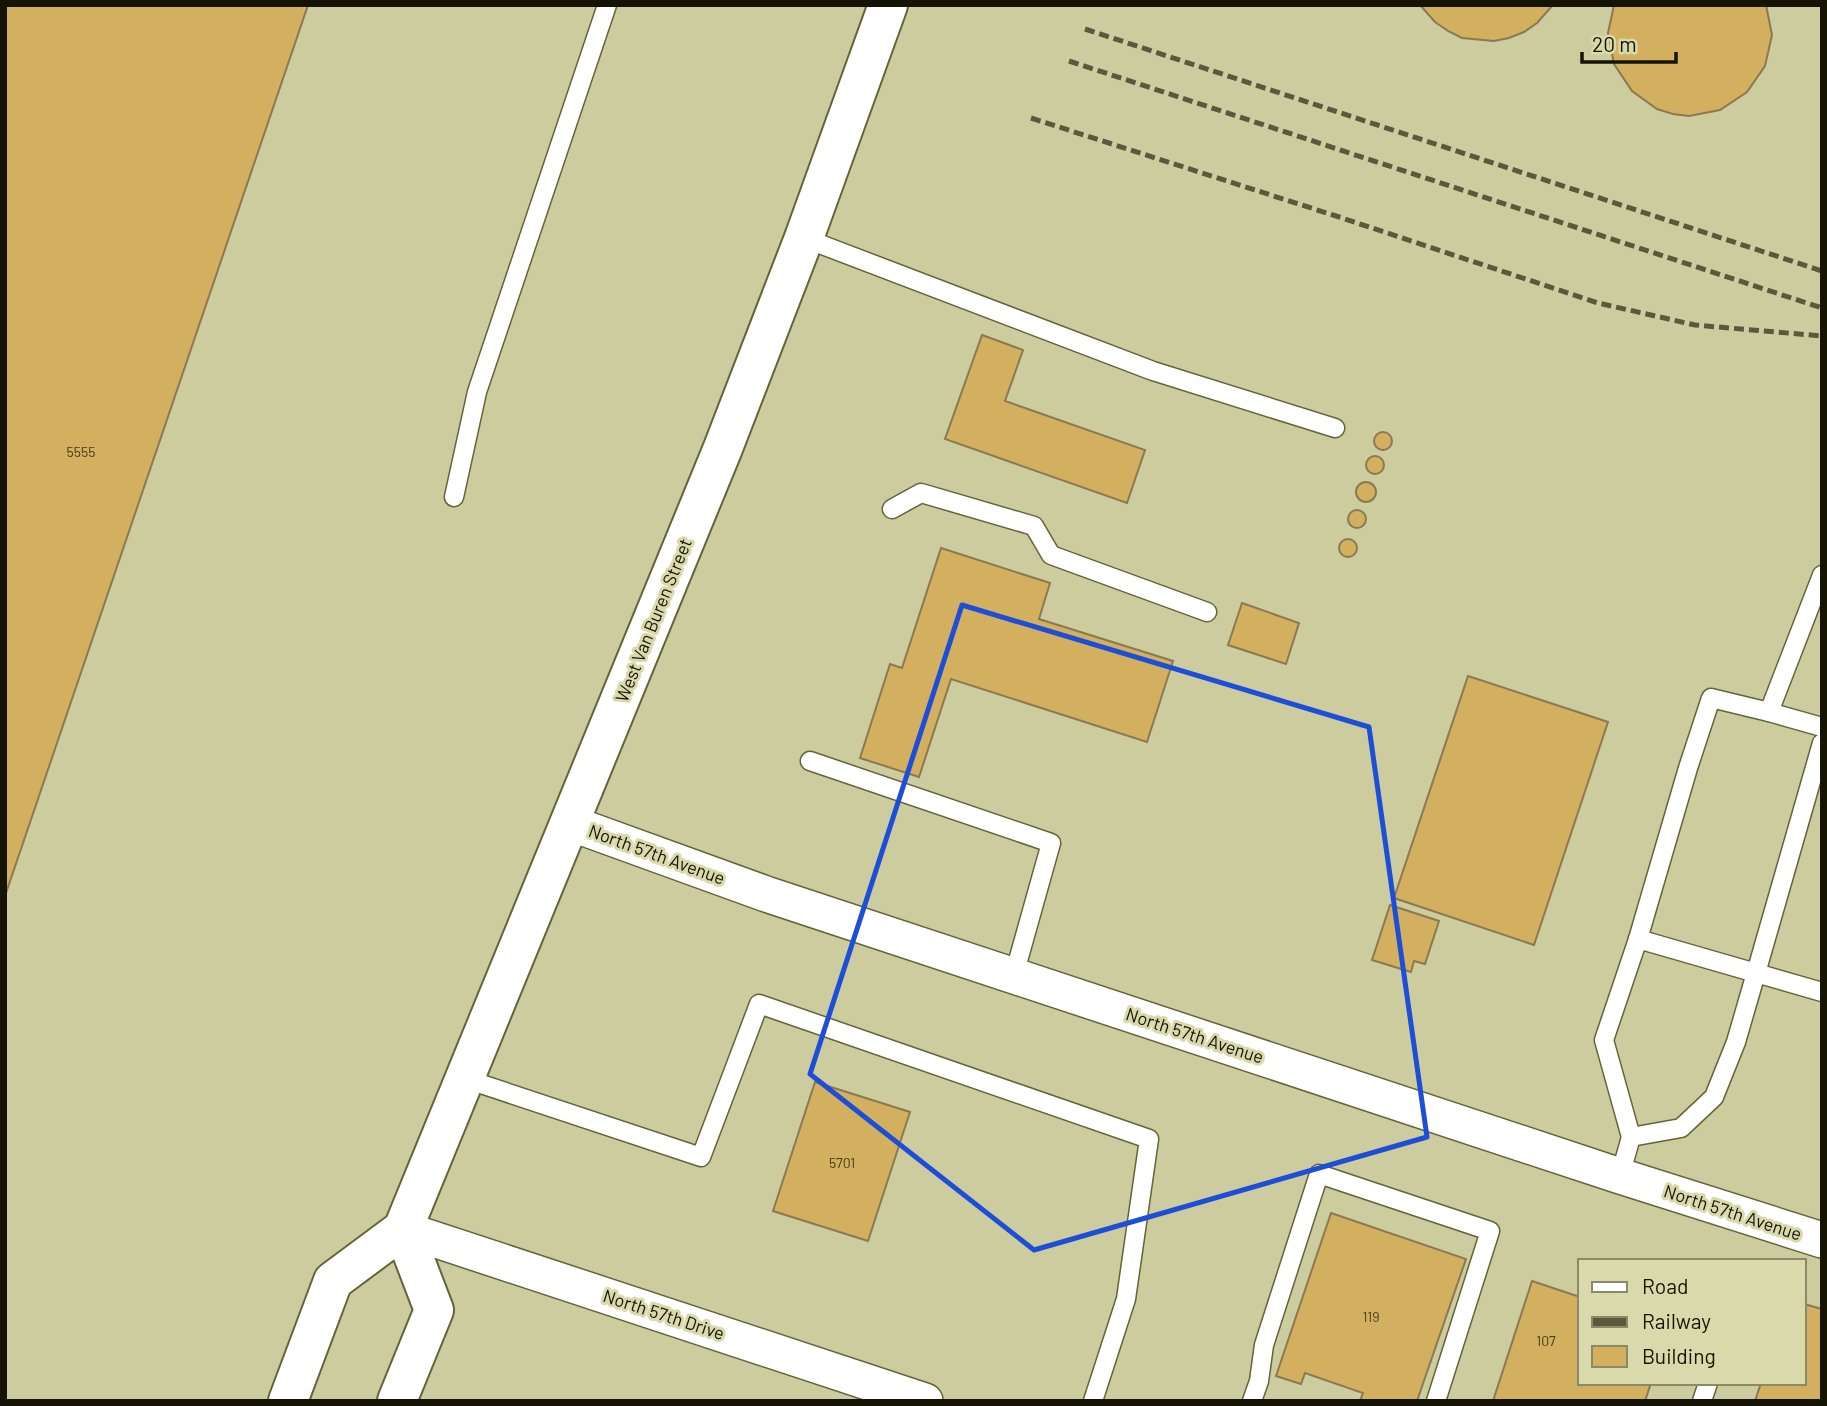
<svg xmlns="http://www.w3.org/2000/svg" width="1827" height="1406" font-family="Barlow,sans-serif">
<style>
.building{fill:#d3b05f;stroke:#8b7951;stroke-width:2}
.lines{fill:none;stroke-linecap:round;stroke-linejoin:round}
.service-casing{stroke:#656339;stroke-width:21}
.minor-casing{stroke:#656339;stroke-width:38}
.primary-casing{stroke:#656339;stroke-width:42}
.service{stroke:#fff;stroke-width:18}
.minor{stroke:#fff;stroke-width:35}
.primary{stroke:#fff;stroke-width:38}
.rail{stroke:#5a593e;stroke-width:5;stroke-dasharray:10 5;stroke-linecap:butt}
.marked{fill:none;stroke:#1d4ed8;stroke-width:5;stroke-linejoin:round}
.labels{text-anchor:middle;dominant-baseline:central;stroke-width:6;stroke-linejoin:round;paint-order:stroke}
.number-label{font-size:14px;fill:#443b1b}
.street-label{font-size:18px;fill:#151404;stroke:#dad9ab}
</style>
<rect width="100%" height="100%" fill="#cdcc9f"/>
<g class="building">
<path d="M5,5H308L5,896Z"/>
<path d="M1420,5H1553L1537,23L1524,32L1509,38L1494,41L1462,38L1448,31L1435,22Z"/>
<path d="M1614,5H1766L1772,35L1765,66L1747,92L1720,110L1689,116L1673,114L1657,109L1632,91L1614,64L1608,33Z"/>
<path d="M982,335L1023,350L1005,401L1145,450L1127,503L945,439Z"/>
<circle cx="1383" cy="441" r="9"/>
<circle cx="1375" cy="465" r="9"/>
<circle cx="1366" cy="492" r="10"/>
<circle cx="1357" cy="519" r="9"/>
<circle cx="1348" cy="548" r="9"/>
<path d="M941,548L1050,583L1039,619L1173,661L1147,742L951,679L919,777L860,758L890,664L902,668Z"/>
<path d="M1242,603L1299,623L1286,664L1228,645Z"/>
<path d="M1468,676L1608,722L1534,945L1394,898Z"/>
<path d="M1390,905L1439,921L1425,964L1414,961L1411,972L1372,960Z"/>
<path d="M815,1082L910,1112L868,1241L773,1211Z"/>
<path d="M1331,1213L1466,1259L1417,1401H1360L1363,1393L1305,1373L1301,1384L1276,1376Z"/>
<path d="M1532,1281L1580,1297V1383H1651L1645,1401H1493Z"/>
<path d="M1804,1304L1822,1309V1401H1755L1761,1383H1804Z"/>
</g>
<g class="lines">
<g class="service-casing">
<g id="service">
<path d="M804,238L1153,371L1335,428"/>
<path d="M454,497L477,392L607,5"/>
<path d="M892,509L921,493L1034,526L1051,555L1207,612"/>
<path d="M1822,575L1769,712L1822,727"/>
<path d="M810,761L1051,843L1014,975"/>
<path d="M1638,939L1688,768L1711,698L1769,712"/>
<path d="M466,1079L701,1157L759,1004L1149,1139L1126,1299L1093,1401"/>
<path d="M1631,1137L1604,1040L1638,939L1756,973L1822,743"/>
<path d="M1620,1176L1631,1137L1681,1128L1714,1097L1736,1042L1756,973L1822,992"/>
<path d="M1252,1401L1259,1381L1264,1345L1319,1174L1490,1231L1436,1401"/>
<path d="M1702,1401L1708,1383"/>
</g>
</g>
<g class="minor-casing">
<g id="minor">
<path d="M570,823L766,894L1620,1176L1822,1240"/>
<path d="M403,1229L925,1401"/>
</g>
</g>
<g class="primary-casing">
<g id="primary">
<path d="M288,1401L333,1281L403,1229L723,448L804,238L888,5"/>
<path d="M397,1401L434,1310L403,1229"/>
</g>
</g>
<use href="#service" class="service"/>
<use href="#minor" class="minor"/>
<use href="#primary" class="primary"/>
<g class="rail">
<path d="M1085,29L1822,271"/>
<path d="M1069,61L1822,308"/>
<path d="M1031,118L1336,216L1598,303L1695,325L1822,336"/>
</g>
</g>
<path class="marked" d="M962,605L1369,727L1427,1137L1034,1250L810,1074Z"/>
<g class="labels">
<g class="number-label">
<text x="81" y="451">5555</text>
<text x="842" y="1162">5701</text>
<text x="1371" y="1316">119</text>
<text x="1546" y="1340">107</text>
</g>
<g class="street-label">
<text transform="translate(653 620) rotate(-68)">West Van Buren Street</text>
<text transform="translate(657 854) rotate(20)">North 57th Avenue</text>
<text transform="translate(1195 1035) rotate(18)">North 57th Avenue</text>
<text transform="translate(1733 1212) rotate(18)">North 57th Avenue</text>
<text transform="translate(664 1314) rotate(18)">North 57th Drive</text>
</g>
</g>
<rect width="1827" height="1406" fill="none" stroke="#151404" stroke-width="14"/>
<rect x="1578" y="1259" width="228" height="126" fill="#dad9ab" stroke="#8b8a68" stroke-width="2"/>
<rect x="1592" y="1282" width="35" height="10" fill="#ffffff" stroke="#8b8a68" stroke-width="2"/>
<text x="1642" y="1294" font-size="21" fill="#151404">Road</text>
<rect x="1592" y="1317" width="35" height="10" fill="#5a593e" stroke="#8b8a68" stroke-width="2"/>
<text x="1642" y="1329" font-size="21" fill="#151404">Railway</text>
<rect x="1592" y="1346" width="35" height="21" fill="#d3b05f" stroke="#8b8a68" stroke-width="2"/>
<text x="1642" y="1364" font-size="21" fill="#151404">Building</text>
<path d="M1582 52v10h94v-10" fill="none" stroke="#151404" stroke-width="3.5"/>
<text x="1592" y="52" font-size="21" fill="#151404" stroke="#dad9ab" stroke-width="5" paint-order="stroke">20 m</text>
</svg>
